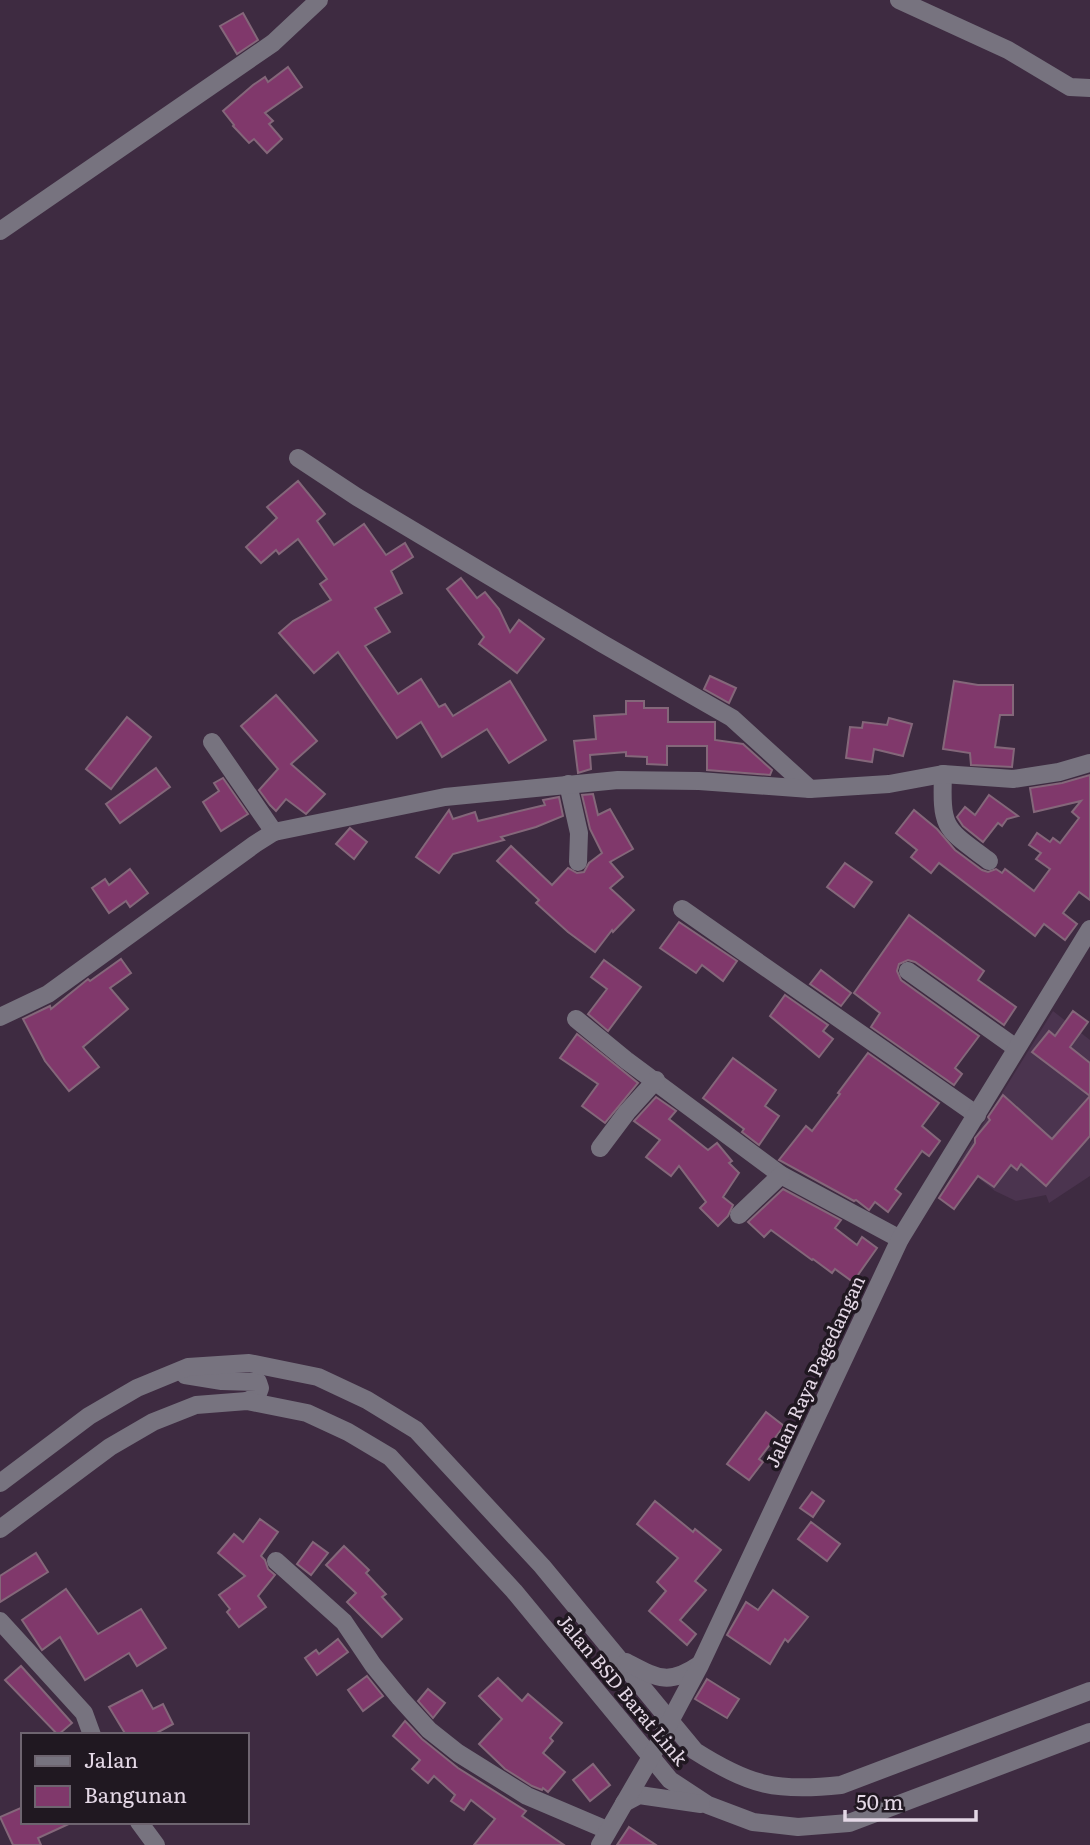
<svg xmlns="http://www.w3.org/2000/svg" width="1090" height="1845" font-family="Literata,serif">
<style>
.built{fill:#4b344f}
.building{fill:#80386b;stroke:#84677a;stroke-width:2}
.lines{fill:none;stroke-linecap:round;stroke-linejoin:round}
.minor{stroke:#77737f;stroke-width:18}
.labels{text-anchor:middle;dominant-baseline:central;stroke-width:7;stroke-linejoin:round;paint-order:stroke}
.street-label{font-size:19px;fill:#e4d8e6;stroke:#201821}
</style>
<rect width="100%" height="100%" fill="#3e2b41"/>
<path class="built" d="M1053,1011L1090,1040V1176L1049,1203L1046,1195L1016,1201L995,1191L959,1163Z"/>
<g class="building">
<path d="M243,13L258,40L237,54L220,26Z"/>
<path d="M288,67L302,87L265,113L273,121L269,124L282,139L267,153L254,139L249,143L233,126L234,125L223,111L253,85L265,77L268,82Z"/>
<path d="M298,481L325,514L317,521L334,545L364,524L386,555L405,543L413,557L391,571L402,593L375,608L390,632L365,646L398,694L421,679L439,707L445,704L453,716L510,681L546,740L509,763L487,729L442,757L421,722L397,738L338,652L314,673L279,633L293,621L331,600L320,584L327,579L298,539L279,554L276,550L261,563L246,547L277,518L267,507Z"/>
<path d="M461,578L477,598L485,592L499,609L510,632L519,620L544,639L517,673L479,644L484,637L447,589Z"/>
<path d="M710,676L736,688L729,703L704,689Z"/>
<path d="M954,681L978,685H1013V715H1000L995,747L1014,749L1012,767L971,765L970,753L943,749Z"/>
<path d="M276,695L317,741L291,764L325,794L306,814L286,799L276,811L270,805L259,790L278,769L241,726Z"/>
<path d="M626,701H644V708H668V722H715V740L743,744L772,770L770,775L707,770V746H667V765L647,764V757L626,756V752L590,755L591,769L578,773L574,741L596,739L594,716L626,714Z"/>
<path d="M127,717L151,737L111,789L86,769Z"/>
<path d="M889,718L912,724L903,756L874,749L872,762L846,758L850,727L862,728L863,722L887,725Z"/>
<path d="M156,768L170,787L120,823L106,804Z"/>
<path d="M1090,775V900L1079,892L1063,913L1077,924L1065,940L1044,924L1035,936L939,863L931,873L911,857L917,850L896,833L914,810L937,829L955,850L982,870L988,872L996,869L1002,873L1005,869L1034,891L1050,869L1036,859L1041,853L1029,845L1037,833L1050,842L1053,838L1060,843L1079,818L1072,812L1081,801L1034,812L1030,788L1062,783Z"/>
<path d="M223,778L248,814L221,831L203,802L219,791L214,783Z"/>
<path d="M593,794L598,815L610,809L633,849L610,862L623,877L610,888L634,910L613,932L612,930L595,952L568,932L536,903L539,900L497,861L511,846L552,885L568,868L577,873L584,872L589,863L602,853L590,829L582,795Z"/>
<path d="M989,795L1018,816L1007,819L1002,826L998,823L983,842L963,826L957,817L965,807L975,815Z"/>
<path d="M559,797L563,816L536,827L501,837L504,840L453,854L439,873L416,857L449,810L453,819L475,812L478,821L545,805L543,800Z"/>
<path d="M350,828L367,842L354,859L336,844Z"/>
<path d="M845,863L872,882L854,907L827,887Z"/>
<path d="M130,869L148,893L130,907L126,901L109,913L92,888L105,879L109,885Z"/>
<path d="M909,915L984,971L978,980L1016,1007L1004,1025L915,962L908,960L899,964L897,971L901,980L979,1036L955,1068L962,1074L954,1085L871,1027L880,1013L854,993Z"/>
<path d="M679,922L737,961L723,981L702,965L696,973L660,948Z"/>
<path d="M121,959L131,973L110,988L128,1009L83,1047L99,1067L69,1091L45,1061L23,1019L50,1006L51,1009L88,979L90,981Z"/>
<path d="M604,960L641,987L608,1031L588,1014L607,989L591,977Z"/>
<path d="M821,970L851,993L841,1006L810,984Z"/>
<path d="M785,995L828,1025L823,1031L833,1039L819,1057L770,1016Z"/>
<path d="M1073,1011L1088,1022L1070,1047L1090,1063V1096L1032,1052L1049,1031L1055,1036Z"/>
<path d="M577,1034L638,1083L605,1123L582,1106L598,1084L560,1058Z"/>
<path d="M868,1053L939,1103L922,1126L940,1141L929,1156L922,1151L895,1189L901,1194L888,1212L875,1202L869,1210L856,1200L854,1201L779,1160L806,1126L812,1131L840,1094L838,1093Z"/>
<path d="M733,1058L776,1090L765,1106L779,1116L759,1145L742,1132L744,1129L703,1098Z"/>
<path d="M1003,1095L1052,1139L1090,1096V1136L1046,1186L1021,1164L1017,1170L1011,1165L994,1187L978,1176L954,1209L939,1198L975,1143V1138L990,1120L988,1117Z"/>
<path d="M656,1097L676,1111L669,1119L708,1150L717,1143L732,1161L729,1163L739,1173L723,1197L733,1205L728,1216L718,1226L700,1208L706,1202L679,1166L671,1176L646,1157L660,1140L634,1121Z"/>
<path d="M783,1189L841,1220L835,1228L857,1245L862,1237L877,1248L853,1282L835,1269L832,1273L813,1259L812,1260L771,1230L764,1237L748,1222Z"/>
<path d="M766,1412L784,1426L759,1459L763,1462L749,1480L727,1464Z"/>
<path d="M812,1492L824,1501L813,1517L800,1508Z"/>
<path d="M655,1501L693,1532L695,1529L721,1550L695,1581L706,1590L680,1620L696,1634L687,1645L649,1611L666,1591L657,1582L678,1558L637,1524Z"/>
<path d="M260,1519L278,1532L261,1556L265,1560L268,1569L275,1575L258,1596L266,1607L239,1627L227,1612L230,1609L219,1595L245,1576L218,1553L234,1534L243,1542Z"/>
<path d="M811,1522L840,1544L827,1561L798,1539Z"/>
<path d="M313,1542L328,1553L311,1575L297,1564Z"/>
<path d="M344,1546L369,1570L366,1573L386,1594L382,1597L402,1619L382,1637L347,1602L356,1593L326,1565Z"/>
<path d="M36,1553L48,1572L0,1602V1576Z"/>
<path d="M66,1589L98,1634L141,1609L166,1648L137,1666L129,1653L85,1680L60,1637L42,1650L22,1620Z"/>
<path d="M773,1590L808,1617L788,1642L785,1639L770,1664L727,1635L746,1602L758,1610Z"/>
<path d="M338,1639L348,1652L317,1675L305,1658L316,1650L319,1654Z"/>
<path d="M21,1666L72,1723L58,1735L5,1680Z"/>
<path d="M367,1676L383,1696L363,1711L348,1690Z"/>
<path d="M498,1678L522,1701L528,1694L562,1723L550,1738L553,1741L543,1753L565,1772L548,1792L543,1788L542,1790L532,1786L505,1769L479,1744L502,1719L479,1696Z"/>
<path d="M707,1679L739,1699L727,1718L695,1699Z"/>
<path d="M428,1689L445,1703L433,1718L418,1701Z"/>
<path d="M142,1690L153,1709L163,1704L173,1724L153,1735H126L109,1707Z"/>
<path d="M405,1721L422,1739L458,1768L526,1811L522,1816L564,1845H474L495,1819L471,1800L464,1810L451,1801L455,1795L434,1776L428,1783L412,1769L420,1760L393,1736Z"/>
<path d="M593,1764L610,1785L590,1801L573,1780Z"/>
<path d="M23,1807V1822H73L38,1838L41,1845H13L0,1817Z"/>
<path d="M629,1827L656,1845H617Z"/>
</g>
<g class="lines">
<g class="minor">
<path d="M899,0L1008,50L1070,87L1090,88"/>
<path d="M0,231L273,43L319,0"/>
<path d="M298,458L357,497L603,644L732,718L810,789"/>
<path d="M212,742L274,832"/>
<path d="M943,774C941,830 945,828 989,861"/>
<path d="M568,784L579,833L578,862"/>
<path d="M682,909L977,1115"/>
<path d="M908,971L1016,1048"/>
<path d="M0,1017L48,994L255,844L274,832L445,797L618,780L699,781L810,789L889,784L943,774L1013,779L1059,772L1090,763"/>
<path d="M576,1019L626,1060L781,1175L900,1239"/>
<path d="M600,1148L627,1112L656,1080"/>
<path d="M739,1215L781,1175"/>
<path d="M185,1375L222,1381L258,1382L260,1388L257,1396L247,1401"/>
<path d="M0,1483L89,1416L137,1388L188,1367L249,1363L318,1377L367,1400L416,1430L542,1566L695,1751C750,1786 777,1792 841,1785L1090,1691"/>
<path d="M0,1529L110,1447L153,1422L196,1405L247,1401L307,1413L348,1432L390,1457L514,1591L670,1780L708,1805L753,1822L798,1827L849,1823L1090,1732"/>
<path d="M276,1561L344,1622L373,1665L400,1698L429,1730L458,1753L527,1796L607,1830"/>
<path d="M0,1621L84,1713L92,1735"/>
<path d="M626,1662C657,1678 668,1686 699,1665"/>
<path d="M624,1803L639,1795L701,1804"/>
<path d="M139,1822L156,1845"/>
<path d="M600,1845L651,1757L700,1665L900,1239L1090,929"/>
</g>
</g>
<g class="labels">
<g class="street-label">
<text transform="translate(814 1371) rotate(-65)">Jalan Raya Pagedangan</text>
<text transform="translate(623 1689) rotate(50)">Jalan BSD Barat Link</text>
</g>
</g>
<rect x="21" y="1733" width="228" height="91" fill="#201821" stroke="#6e6570" stroke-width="2"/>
<rect x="35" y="1756" width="35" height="10" fill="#77737f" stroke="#6e6570" stroke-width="2"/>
<text x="84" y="1768" font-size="21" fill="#e4d8e6">Jalan</text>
<rect x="35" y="1786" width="35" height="21" fill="#80386b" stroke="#6e6570" stroke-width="2"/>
<text x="84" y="1803" font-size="21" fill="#e4d8e6">Bangunan</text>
<path d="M845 1810v10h131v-10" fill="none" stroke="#e4d8e6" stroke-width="3.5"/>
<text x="856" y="1810" font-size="21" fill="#e4d8e6" stroke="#201821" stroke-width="5" paint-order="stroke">50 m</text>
</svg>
